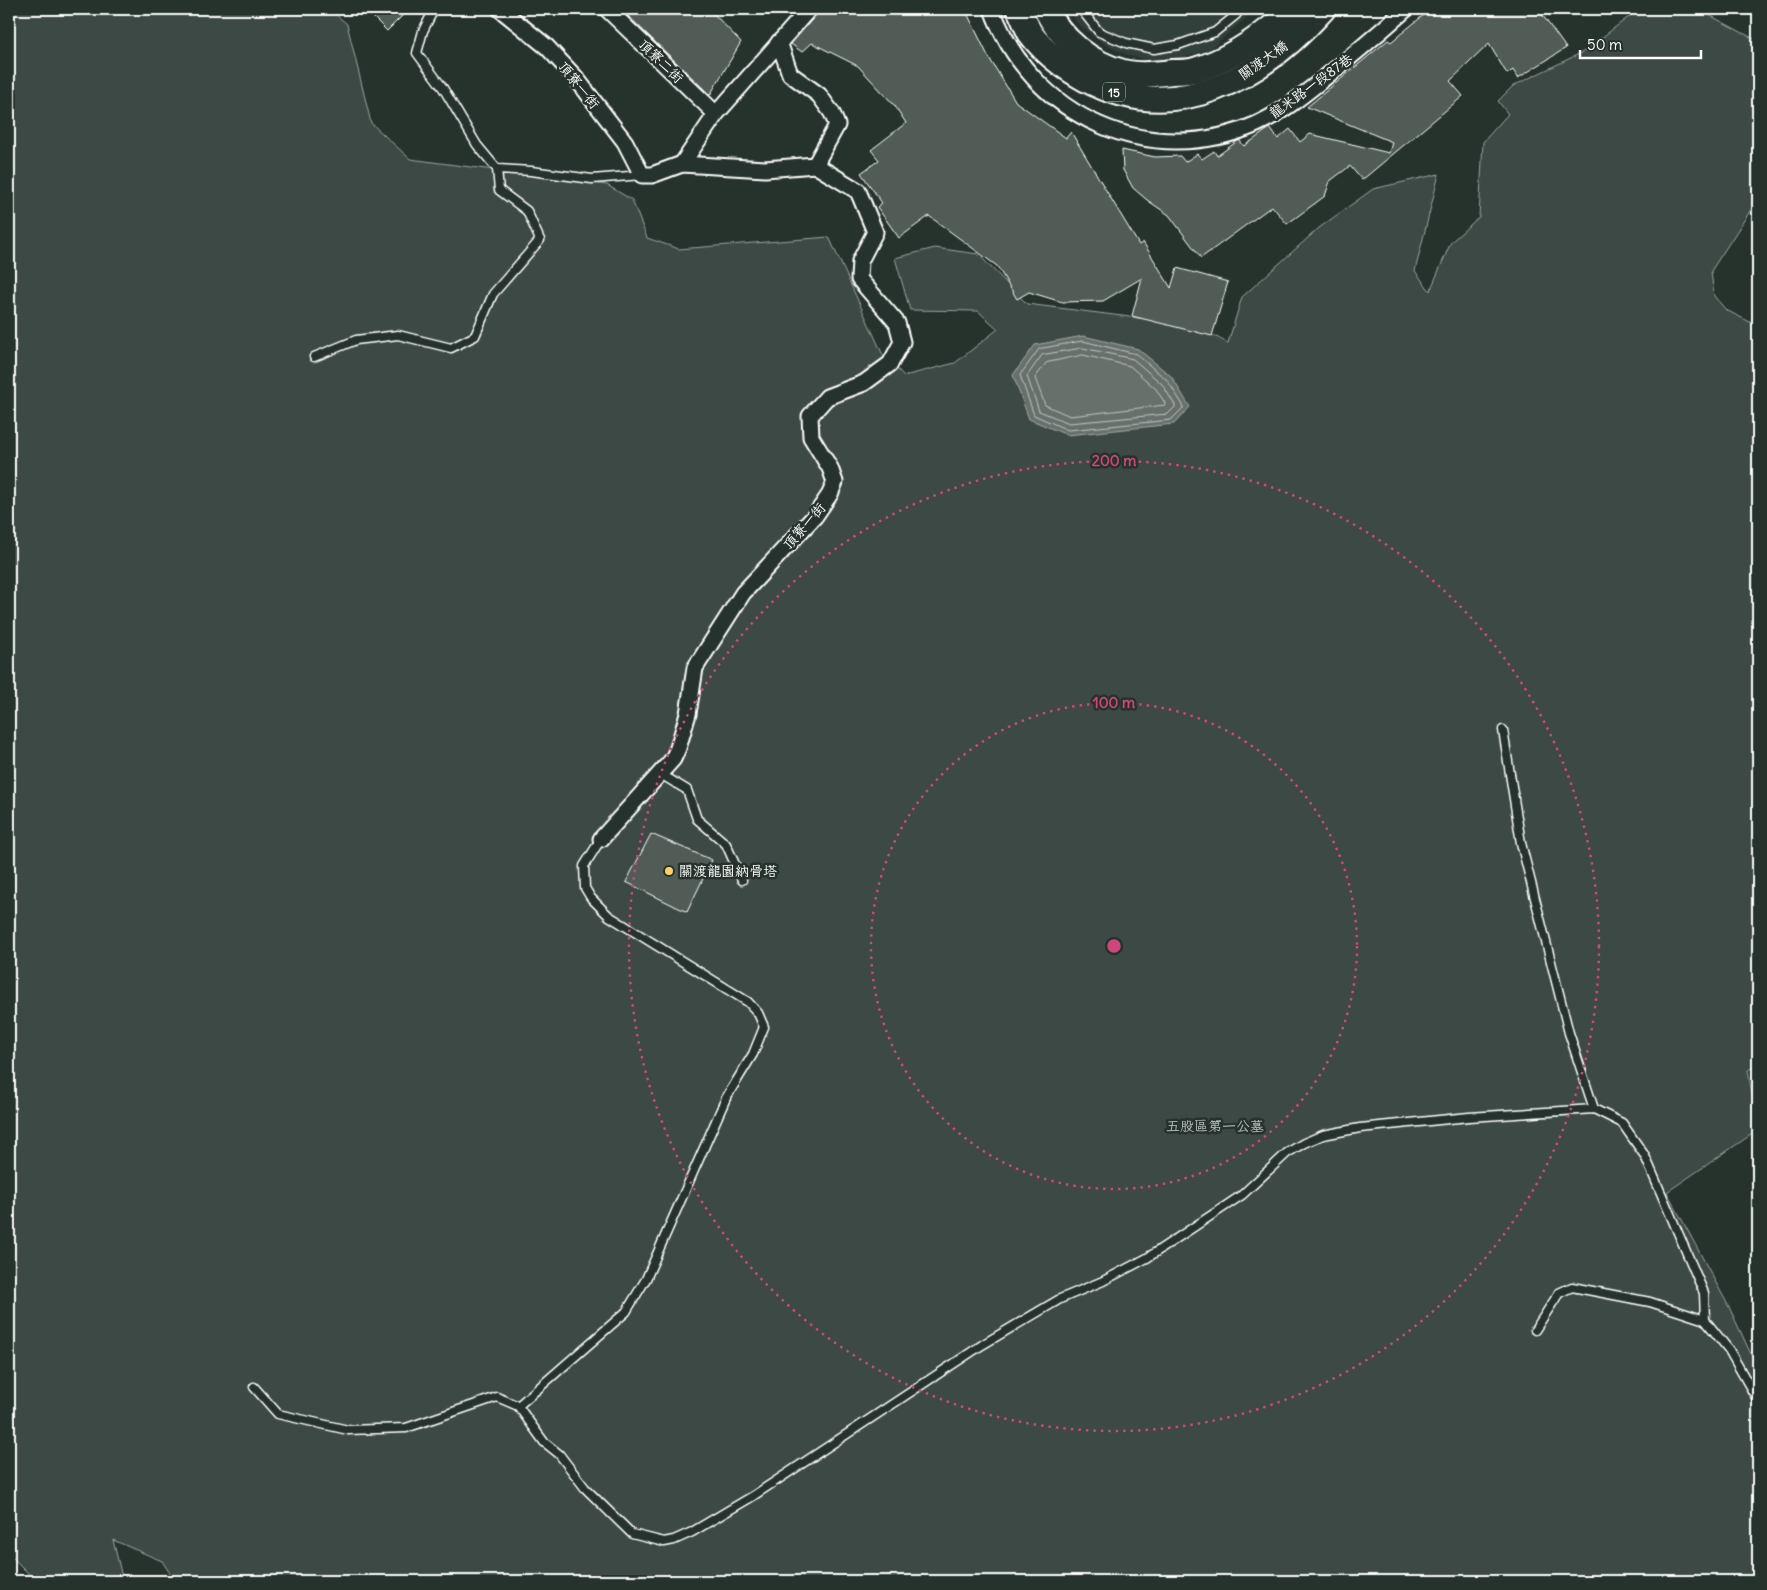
<svg xmlns="http://www.w3.org/2000/svg" width="1767" height="1590" font-family="Delius,'LXGW WenKai TC',sans-serif">
<style>
.built{fill:#333f3a}
.green{fill:#3e4944;stroke:#9ea4a2}
.water{fill:#67706c;stroke:#a4a9a7}
.lines{fill:none;stroke-linecap:round;stroke-linejoin:round}
.shore{stroke:#c2c6c4;stroke-width:1}
.building{fill:#515c57;stroke:#fff}
.service-casing{stroke:#fff;stroke-width:11}
.minor-casing{stroke:#fff;stroke-width:19}
.primary-casing{stroke:#fff;stroke-width:28}
.service{stroke:#26332d;stroke-width:8}
.minor{stroke:#26332d;stroke-width:15}
.primary{stroke:#26332d;stroke-width:24}
.ring{fill:none;stroke:#ce467c;stroke-width:2.5;stroke-dasharray:2.5 5}
.poi-dot{fill:#ffd166;stroke:#26332d;stroke-width:2}
.labels{text-anchor:middle;dominant-baseline:central;stroke-width:5;stroke-linejoin:round;paint-order:stroke}
.shield{fill:#26332d;stroke:#bec2c0;stroke-width:1}
.shield-label{font-size:12px;font-weight:bold;fill:#fff}
.street-label{font-size:14px;fill:#fff;stroke:#26332d}
.poi-label{font-size:14px;fill:#fff;stroke:#26332d;text-anchor:start}
.park-label{font-size:14px;fill:#bbbfbe;stroke:#26332d}
.centre{fill:#ce467c;stroke:#26332d;stroke-width:2.5}
.ring-label{font-size:15px;text-anchor:middle;font-weight:bold;fill:#ce467c;stroke:#26332d;stroke-width:5;stroke-linejoin:round;paint-order:stroke}
</style>
<rect width="100%" height="100%" fill="#26332d"/>
<filter id="ink" filterUnits="userSpaceOnUse"><feTurbulence type="fractalNoise" baseFrequency=".02" numOctaves="2"/><feDisplacementMap in="SourceGraphic" scale="10" xChannelSelector="R" yChannelSelector="G"/><feConvolveMatrix kernelMatrix="1 2 1 2 8 2 1 2 1" color-interpolation-filters="sRGB"/></filter>
<g filter="url(#ink)">
<path class="built" d="M1068,9H1256L1209,50L1182,58L1158,61L1130,56L1106,45L1077,23Z"/>
<path class="green" d="M9,9H329L347,24L371,123L410,159L607,185L632,200L647,238L679,249L829,237L882,353L904,376L955,363L998,329L978,311L910,310L895,258L935,248L978,254L1027,304L1193,325L1228,343L1242,297L1319,228L1373,189L1439,174L1415,271L1430,291L1451,242L1479,217L1483,142L1508,114L1498,101L1513,86L1583,52L1639,9H1698L1758,41V211L1752,208L1711,271L1714,296L1726,310L1758,326V1065L1748,1070L1758,1130L1667,1192L1729,1307L1758,1369V1581H175L162,1561L113,1540L123,1581H36L9,1554Z"/>
<path class="water" d="M1083,336L1138,349L1171,376L1190,407L1174,424L1067,435L1029,419L1013,375L1035,345Z"/>
<g class="lines">
<g class="shore">
<path d="M1083,341L1136,354L1167,380L1183,405V408L1171,420L1068,430L1034,415L1020,375L1039,349Z"/>
<path d="M1083,348L1133,359L1162,384L1175,405V407L1168,414L1069,423L1039,411L1027,376L1042,355Z"/>
<path d="M1083,355L1130,366L1156,389L1165,403V405L1070,416L1045,405L1035,378L1046,363Z"/>
</g>
</g>
<g class="building">
<path d="M365,9H409L387,31Z"/>
<path d="M621,9H709L741,42L710,95Z"/>
<path d="M818,9H965L988,56L1016,102L1066,138L1071,132L1139,245L1143,242L1171,288L1177,268L1228,282L1212,336L1132,316L1142,278L1103,301L1062,302L1029,292L1017,299L997,266L929,216L899,238L877,207L882,203L861,173L879,160L871,150L906,123L895,106L858,66L812,43L802,52L791,44L816,15Z"/>
<path d="M1431,9H1538L1566,48L1518,78L1513,70L1507,74L1489,44L1450,81L1463,96L1362,180L1350,166L1330,181L1325,196L1287,224L1272,206L1201,258L1169,215L1147,200L1133,188L1123,170L1122,150L1155,157L1180,156L1185,162L1197,154L1202,159L1214,151L1217,156L1239,140L1244,146L1270,128L1278,139L1290,129L1300,142L1310,134L1389,153L1392,142L1307,107L1388,40L1391,42Z"/>
<path d="M651,834L712,860L687,912L626,882Z"/>
</g>
<g class="lines">
<g class="service-casing">
<g id="service">
<path d="M1081,9L1099,32L1126,43L1154,49L1178,45L1215,32L1236,15L1240,9"/>
<path d="M497,169L531,171L592,179L642,175"/>
<path d="M314,357L356,340L398,335L451,348L475,336L493,294L540,240L527,211L499,190L497,169L477,145L443,88L417,53L423,31L434,9"/>
<path d="M1503,730L1521,843L1569,1033L1594,1109"/>
<path d="M659,773L687,790L697,819L726,844L742,880"/>
<path d="M1535,1330L1559,1293L1572,1287L1650,1302L1705,1320L1729,1350L1758,1401"/>
<path d="M254,1387L278,1414L348,1430L406,1428L497,1397L518,1406L544,1442L559,1454L585,1488L632,1534L664,1542L674,1540L692,1532L753,1496L982,1345L1060,1299L1103,1281L1147,1258L1242,1195L1287,1153L1304,1143L1323,1135L1360,1128L1469,1117L1594,1109L1622,1123L1645,1156L1704,1293L1705,1320"/>
<path d="M518,1406L626,1312L646,1279L726,1098L753,1054L764,1027L758,1013L748,1002L609,916L591,898L585,888L584,866L601,839"/>
</g>
</g>
<g class="minor-casing">
<g id="minor">
<path d="M500,9L547,47L576,78L625,142L642,175H652L682,164L765,169L815,165L837,125L832,113L819,95L790,74L779,42"/>
<path d="M607,9L716,114"/>
<path d="M992,9C1031,117 1150,171 1257,124C1281,113 1302,96 1322,80C1351,57 1379,33 1406,9"/>
<path d="M682,164L716,114L809,9"/>
<path d="M601,839L673,759L678,748L688,714L695,668L743,593L815,516L830,494L835,482L830,468L811,437L810,416L827,397L864,383L890,364L902,342L897,323L859,279L860,261L875,232L858,191L815,165"/>
</g>
</g>
<g class="primary-casing">
<g id="primary">
<path d="M1019,9C1023,16 1026,26 1030,33C1044,52 1065,68 1085,79C1176,128 1261,78 1323,9"/>
<path d="M1046,9C1060,39 1091,64 1123,72C1138,76 1157,74 1172,72C1179,72 1188,72 1195,70C1232,59 1266,34 1294,9"/>
</g>
</g>
<use href="#service" class="service"/>
<use href="#minor" class="minor"/>
<use href="#primary" class="primary"/>
</g>
</g>
<g class="ring">
<circle cx="1114" cy="946" r="243"/>
<circle cx="1114" cy="946" r="485"/>
</g>
<circle class="poi-dot" cx="669" cy="871" r="5"/>
<g class="labels">
<rect class="shield" x="1103" y="82.5" width="22" height="19" rx="4"/>
<g class="shield-label">
<text x="1114" y="92">15</text>
</g>
<g class="street-label">
<text transform="translate(1263 60) rotate(-35)">關渡大橋</text>
<text transform="translate(661 61) rotate(44)">頂寮二街</text>
<text transform="translate(579 85) rotate(51)">頂寮一街</text>
<text transform="translate(1311 86) rotate(-36)">龍米路一段87巷</text>
<text transform="translate(804 526) rotate(-49)">頂寮一街</text>
</g>
<g class="poi-label">
<text x="679" y="871">關渡龍園納骨塔</text>
</g>
<g class="park-label">
<text x="1215" y="1126">五股區第一公墓</text>
</g>
</g>
<circle cx="1114" cy="946" r="8" class="centre"/>
<g class="ring-label">
<text x="1114" y="466">200 m</text>
<text x="1114" y="708">100 m</text>
</g>
<rect width="1767" height="1590" fill="none" stroke="#26332d" stroke-width="30"/>
<rect x="15" y="15" width="1737" height="1560" fill="none" stroke="#fff" stroke-width="2" filter="url(#ink)"/>
<path d="M1580 50v8h121v-8" fill="none" stroke="#ffffff" stroke-width="2.5"/>
<text x="1587" y="50" font-size="15" fill="#ffffff" stroke="#26332d" stroke-width="4" paint-order="stroke">50 m</text>
</svg>
